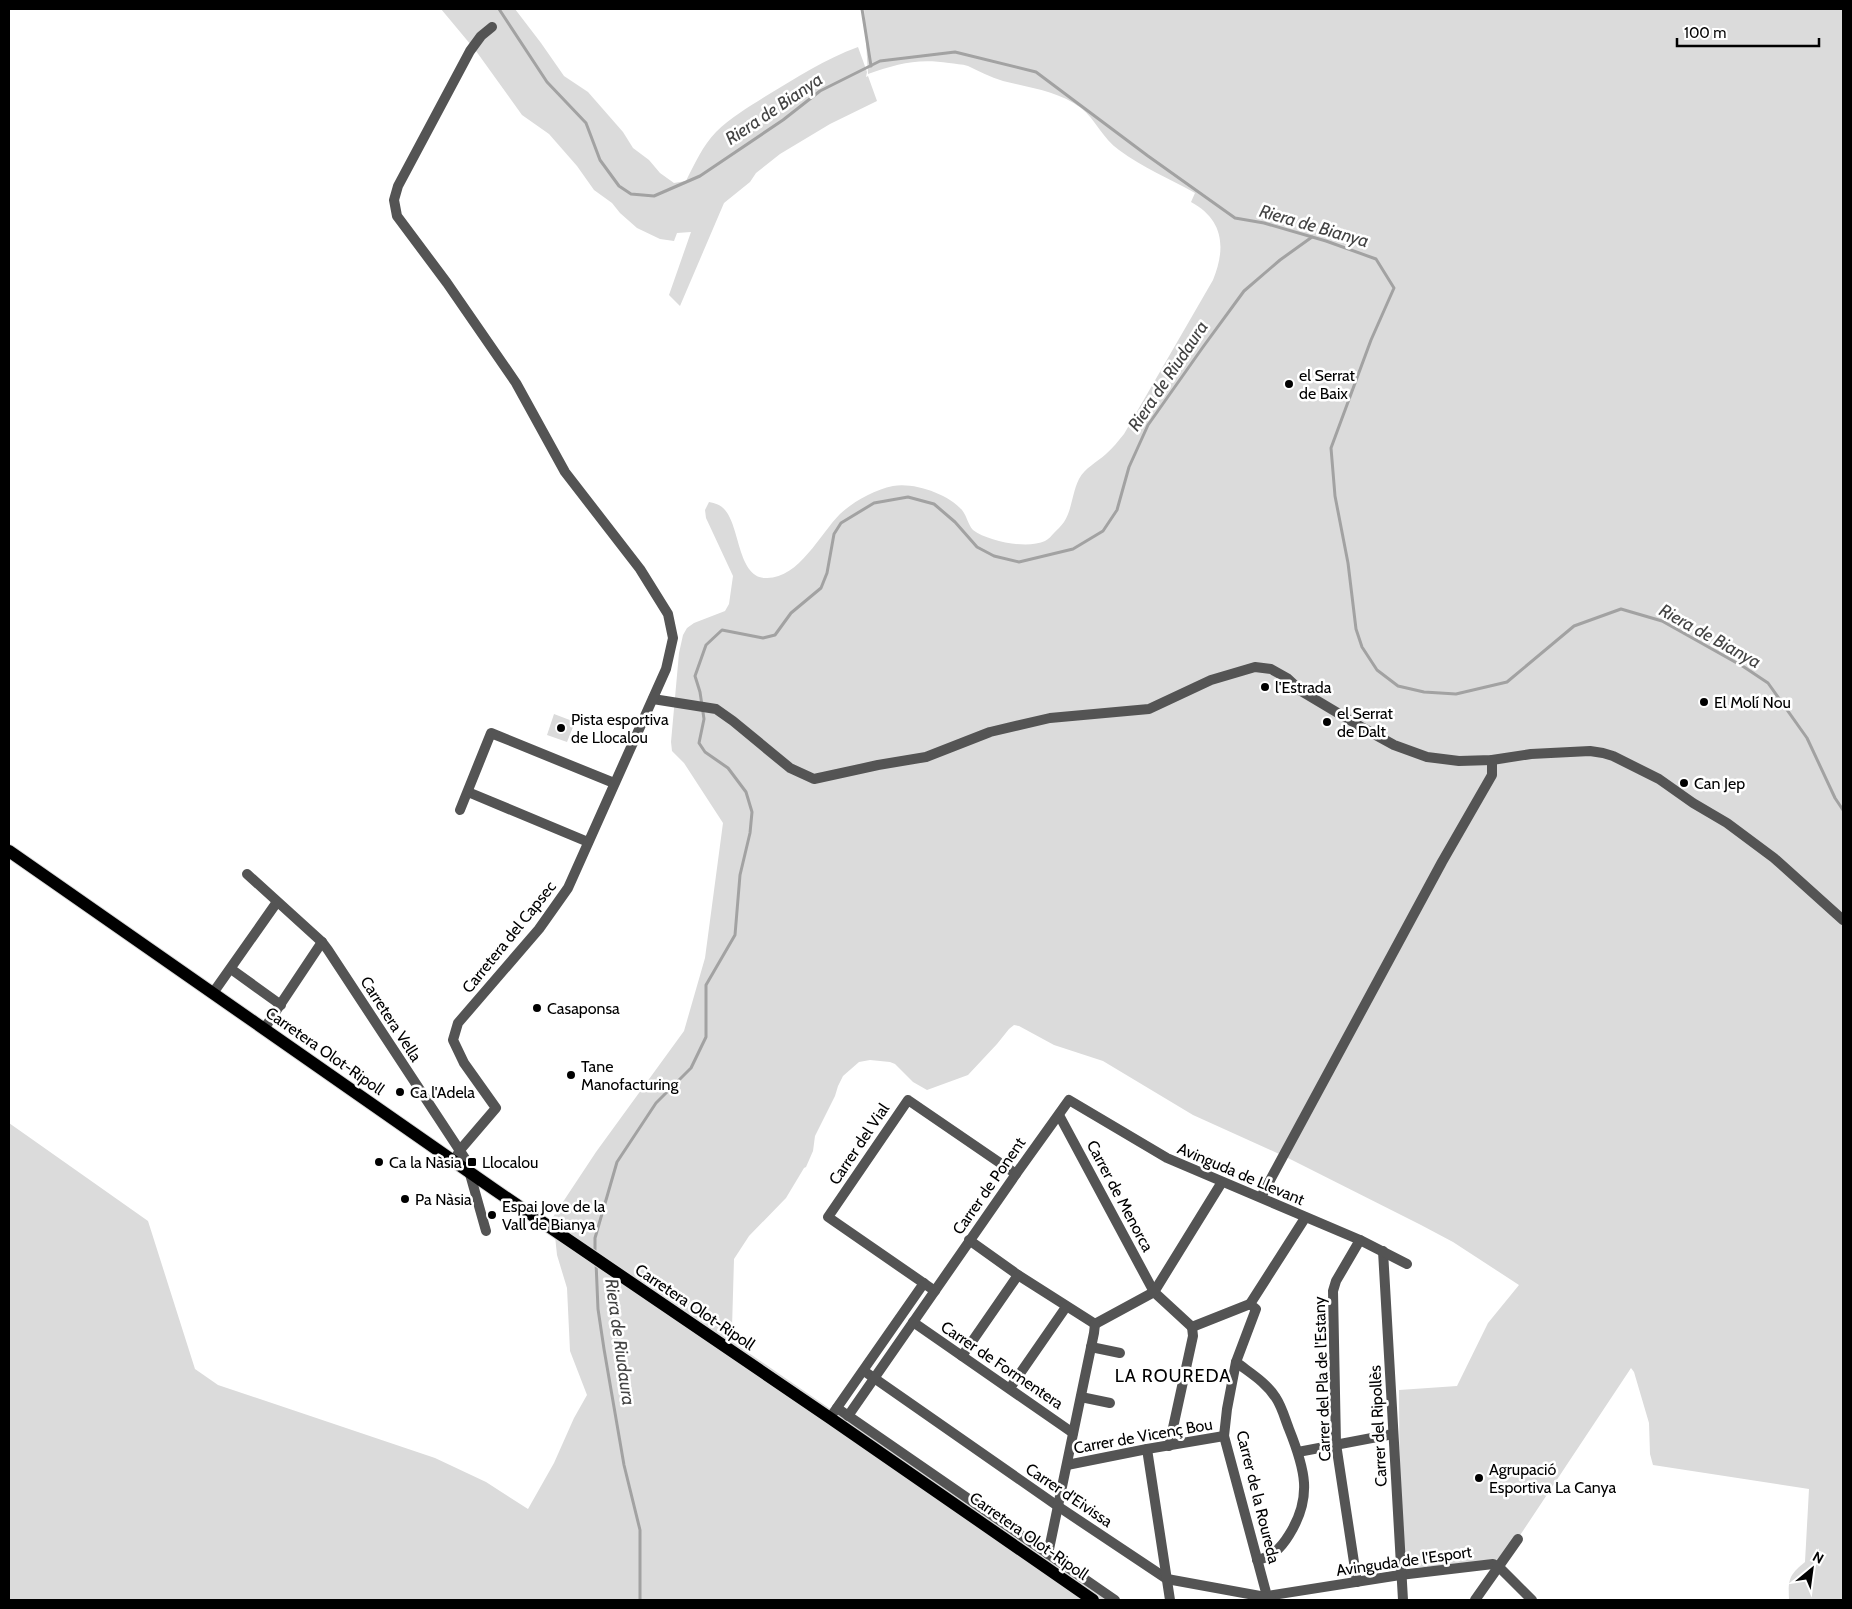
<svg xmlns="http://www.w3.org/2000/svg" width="1852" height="1609" font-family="Cabin,sans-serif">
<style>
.green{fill:#dbdbdb}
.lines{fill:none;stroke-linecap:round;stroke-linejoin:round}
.stream{stroke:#a2a2a2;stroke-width:3}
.primary-casing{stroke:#dbdbdb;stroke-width:14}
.minor{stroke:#545454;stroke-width:10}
.primary{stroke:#000;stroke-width:12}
.poi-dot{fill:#000;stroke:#fff;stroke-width:2}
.labels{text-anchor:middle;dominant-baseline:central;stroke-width:5;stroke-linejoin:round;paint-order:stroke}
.poi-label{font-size:16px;fill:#000;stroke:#fff;text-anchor:start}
.street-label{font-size:16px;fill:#000;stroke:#fff}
.water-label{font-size:18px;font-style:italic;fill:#434343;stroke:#fff}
.neighbourhood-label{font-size:18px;letter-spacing:1px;fill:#000;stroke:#fff}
</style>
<rect width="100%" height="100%" fill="#fff"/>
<g class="green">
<path d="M441,9H515L541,43L564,76L588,92L623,132L633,148L649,160L660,173L674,183L686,181C694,165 703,145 716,132C731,117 749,107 766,96C796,78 825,59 858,47L867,72L866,77L868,76L877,101L830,124L780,154L756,173L750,182L724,203L680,306L669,295L691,232L677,233L674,241L660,239L637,228L620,213L612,203L594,190L577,166L549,134L522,115L476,51Z"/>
<path d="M864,9H1843V1600H1789C1788,1579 1789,1575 1805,1562L1809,1489L1653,1465L1650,1454L1649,1423L1634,1372L1631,1368L1499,1567H1400L1399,1390L1457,1386L1488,1323L1519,1285L1453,1242L1421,1225L1288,1158L1193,1115L1103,1061L1054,1045L1019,1026L1014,1025L1009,1029L997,1044L968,1075L927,1090L913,1082L895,1064L890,1062L870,1060L859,1062L843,1076L838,1086L835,1096L815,1136L813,1151L806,1167L804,1168L786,1198L749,1236L734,1259L732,1328L726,1342L730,1340L1108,1600H9V1123L148,1221L195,1369L218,1385L435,1458L486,1482L528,1509L554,1463L574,1418L587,1395L570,1351L567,1288L557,1255L553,1217L596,1152L684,1031L705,958L723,823L684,763L672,751L671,742L679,653L683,635L687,628L694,623L725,611L729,604L733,576L706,518L705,510L709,502C715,503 721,505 725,510C740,527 738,577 765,578C798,580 820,534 840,514C854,501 874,490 893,486C914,482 948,494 962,510C967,516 968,525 973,530C989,542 1028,549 1045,541C1049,539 1051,536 1054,533C1057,530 1061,526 1064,522C1072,510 1072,493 1079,479C1085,468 1097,462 1106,454C1113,448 1118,441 1124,434L1213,280C1226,248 1224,220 1191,202L1195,193C1170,179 1142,167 1119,150C1103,139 1096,120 1081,108C1058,91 1030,88 1003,81C990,77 979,71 968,66C962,64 955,64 949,63C917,58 897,64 868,74Z"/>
<path d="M554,714L575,722L567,742L547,735Z"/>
</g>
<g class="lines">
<g class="stream">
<path d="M499,9L547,82L586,123L600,160L619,186L631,194L654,196L700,176L783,120L820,91L880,61L955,52L1036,72L1148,156L1235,218L1264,223L1326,241L1376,259L1394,288L1371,340L1331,448L1335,496L1348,563L1356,629L1362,647L1377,670L1398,686L1424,692L1456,694L1507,682L1574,626L1621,609L1662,621L1744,667L1768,683L1807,738L1835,798L1843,810"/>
<path d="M862,9L871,66"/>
<path d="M595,1254V1238L617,1162L656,1103L691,1068L706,1037V985L735,935L740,875L750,833L752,812L746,792L728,768L705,752L699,743L704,719L700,692L695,676L706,645L722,630L763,638L775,635L791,613L821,588L827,573L834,534L841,523L874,503L908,497L934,504L955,522L977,547L994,556L1019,562L1073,549L1103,531L1117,510L1129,467L1148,425L1203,347L1244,291L1280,260L1312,237"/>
<path d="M596,1262L598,1309L604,1349L624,1465L640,1530V1600"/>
</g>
<g class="primary-casing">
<path id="primary" d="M9,851L495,1190L830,1418L1093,1600"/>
</g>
<g class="minor">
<path d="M653,699L716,709L733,721L790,768L814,779L878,765L926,757L990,732L1050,718L1149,709L1211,680L1255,667L1271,669L1287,678L1301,691L1363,728L1394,745L1427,757L1459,761L1492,760L1531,754L1590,751L1603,753L1613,756L1659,779L1693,803L1727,823L1774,858L1843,920"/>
<path d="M468,792L588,842"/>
<path d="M460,810L491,733L614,783"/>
<path d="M247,874L322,942L328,950L466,1160L486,1231"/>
<path d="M231,969L281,1005"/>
<path d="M213,993L277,902"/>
<path d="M264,1029L322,942"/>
<path d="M1059,1115L1154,1292L1192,1327L1250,1304"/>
<path d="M454,1161L460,1150L496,1108L464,1063L453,1040L458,1023L539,929L568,888L666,669L673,638L668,614L640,569L565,472L516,383L447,283L397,216L394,200L398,186L470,51L481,36L492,27"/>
<path d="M1261,1197L1442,862L1492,775V760"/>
<path d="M1305,1218L1250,1304L1256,1309L1236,1362L1227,1409L1224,1436L1267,1596L1400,1575L1493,1564L1499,1567L1532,1600"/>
<path d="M969,1240L1018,1275L1095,1324L1154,1292L1222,1182"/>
<path d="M1383,1251L1403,1600"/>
<path d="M935,1291L828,1217L908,1100L1016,1174"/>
<path d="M913,1322L1073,1433"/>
<path d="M1091,1347L1120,1353"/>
<path d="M962,1356L1018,1275"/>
<path d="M1236,1362C1250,1373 1266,1382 1276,1398C1282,1407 1285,1419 1289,1429C1305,1469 1313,1497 1289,1535C1281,1548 1272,1557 1257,1560"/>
<path d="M864,1371L1059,1507L1167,1579L1271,1598"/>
<path d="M1010,1388L1066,1307"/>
<path d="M1081,1397L1110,1403"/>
<path d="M837,1408L1115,1600"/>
<path d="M834,1412L924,1283"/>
<path d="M848,1416L1016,1174L1069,1100L1167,1158L1360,1240L1407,1264"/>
<path d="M1169,1446L1193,1336L1192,1327"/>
<path d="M1147,1449L1170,1600"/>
<path d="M1298,1452L1393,1434"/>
<path d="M1067,1465L1147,1449L1224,1436"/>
<path d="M1048,1554L1094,1333L1095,1324"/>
<path d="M1357,1582L1336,1444L1333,1291L1336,1281L1360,1240"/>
<path d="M1475,1600L1518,1539"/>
</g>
<use href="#primary" class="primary"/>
</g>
<g class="poi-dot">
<circle cx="1289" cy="384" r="5"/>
<circle cx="1265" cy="687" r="5"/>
<circle cx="1704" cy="702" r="5"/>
<circle cx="1327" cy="722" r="5"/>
<circle cx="561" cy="728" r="5"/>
<circle cx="1684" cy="783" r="5"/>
<circle cx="537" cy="1008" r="5"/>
<circle cx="571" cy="1075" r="5"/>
<circle cx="400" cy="1092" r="5"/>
<circle cx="379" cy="1162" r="5"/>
<rect x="467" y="1157" width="10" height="10" rx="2.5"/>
<circle cx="405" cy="1199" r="5"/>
<circle cx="492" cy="1215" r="5"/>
<circle cx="1479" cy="1478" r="5"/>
</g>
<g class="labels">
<g class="poi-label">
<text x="1299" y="375">el Serrat<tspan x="1299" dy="18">de Baix</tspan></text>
<text x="1275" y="687">l'Estrada</text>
<text x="1714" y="702">El Molí Nou</text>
<text x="1337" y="713">el Serrat<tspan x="1337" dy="18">de Dalt</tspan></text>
<text x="571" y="719">Pista esportiva<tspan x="571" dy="18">de Llocalou</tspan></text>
<text x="1694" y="783">Can Jep</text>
<text x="547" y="1008">Casaponsa</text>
<text x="581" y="1066">Tane<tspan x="581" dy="18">Manofacturing</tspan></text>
<text x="410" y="1092">Ca l'Adela</text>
<text x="389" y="1162">Ca la Nàsia</text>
<text x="482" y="1162">Llocalou</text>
<text x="415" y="1199">Pa Nàsia</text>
<text x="502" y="1206">Espai Jove de la<tspan x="502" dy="18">Vall de Bianya</tspan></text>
<text x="1489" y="1469">Agrupació<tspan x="1489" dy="18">Esportiva La Canya</tspan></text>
</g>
<g class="street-label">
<text transform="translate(509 937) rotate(-51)">Carretera del Capsec</text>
<text transform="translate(391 1019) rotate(57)">Carretera Vella</text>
<text transform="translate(325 1051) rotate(35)">Carretera Olot-Ripoll</text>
<text transform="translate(859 1144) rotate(-56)">Carrer del Vial</text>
<text transform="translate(1241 1174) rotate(23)">Avinguda de Llevant</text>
<text transform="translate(989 1186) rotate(-55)">Carrer de Ponent</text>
<text transform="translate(1120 1196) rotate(62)">Carrer de Menorca</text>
<text transform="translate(695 1307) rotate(34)">Carretera Olot-Ripoll</text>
<text transform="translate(1002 1365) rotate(34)">Carrer de Formentera</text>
<text transform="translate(1322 1379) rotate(-92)">Carrer del Pla de l'Estany</text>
<text transform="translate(1378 1426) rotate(-93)">Carrer del Ripollès</text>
<text transform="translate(1143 1436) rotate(-10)">Carrer de Vicenç Bou</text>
<text transform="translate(1069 1495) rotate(34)">Carrer d'Eivissa</text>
<text transform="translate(1258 1497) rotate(76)">Carrer de la Roureda</text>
<text transform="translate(1029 1536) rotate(35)">Carretera Olot-Ripoll</text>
<text transform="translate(1404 1561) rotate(-8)">Avinguda de l'Esport</text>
</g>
<g class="water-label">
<text transform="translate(774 109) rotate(-34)">Riera de Bianya</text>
<text transform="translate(1314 226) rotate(16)">Riera de Bianya</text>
<text transform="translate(1168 376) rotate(-56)">Riera de Riudaura</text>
<text transform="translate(1710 636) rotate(29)">Riera de Bianya</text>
<text transform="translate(620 1342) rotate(82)">Riera de Riudaura</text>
</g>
<g class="neighbourhood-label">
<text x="1173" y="1376">LA ROUREDA</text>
</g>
</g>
<rect width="1852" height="1609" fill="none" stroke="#000000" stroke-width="20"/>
<g transform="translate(1812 1569) rotate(29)" stroke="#ffffff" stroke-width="4" paint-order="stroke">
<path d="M0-4L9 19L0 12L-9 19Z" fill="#000000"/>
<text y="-8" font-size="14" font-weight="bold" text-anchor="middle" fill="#000000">N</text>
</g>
<path d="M1677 38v8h142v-8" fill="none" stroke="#000000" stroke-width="2.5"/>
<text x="1684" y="38" font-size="15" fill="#000000" stroke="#ffffff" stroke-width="4" paint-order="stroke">100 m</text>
</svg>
